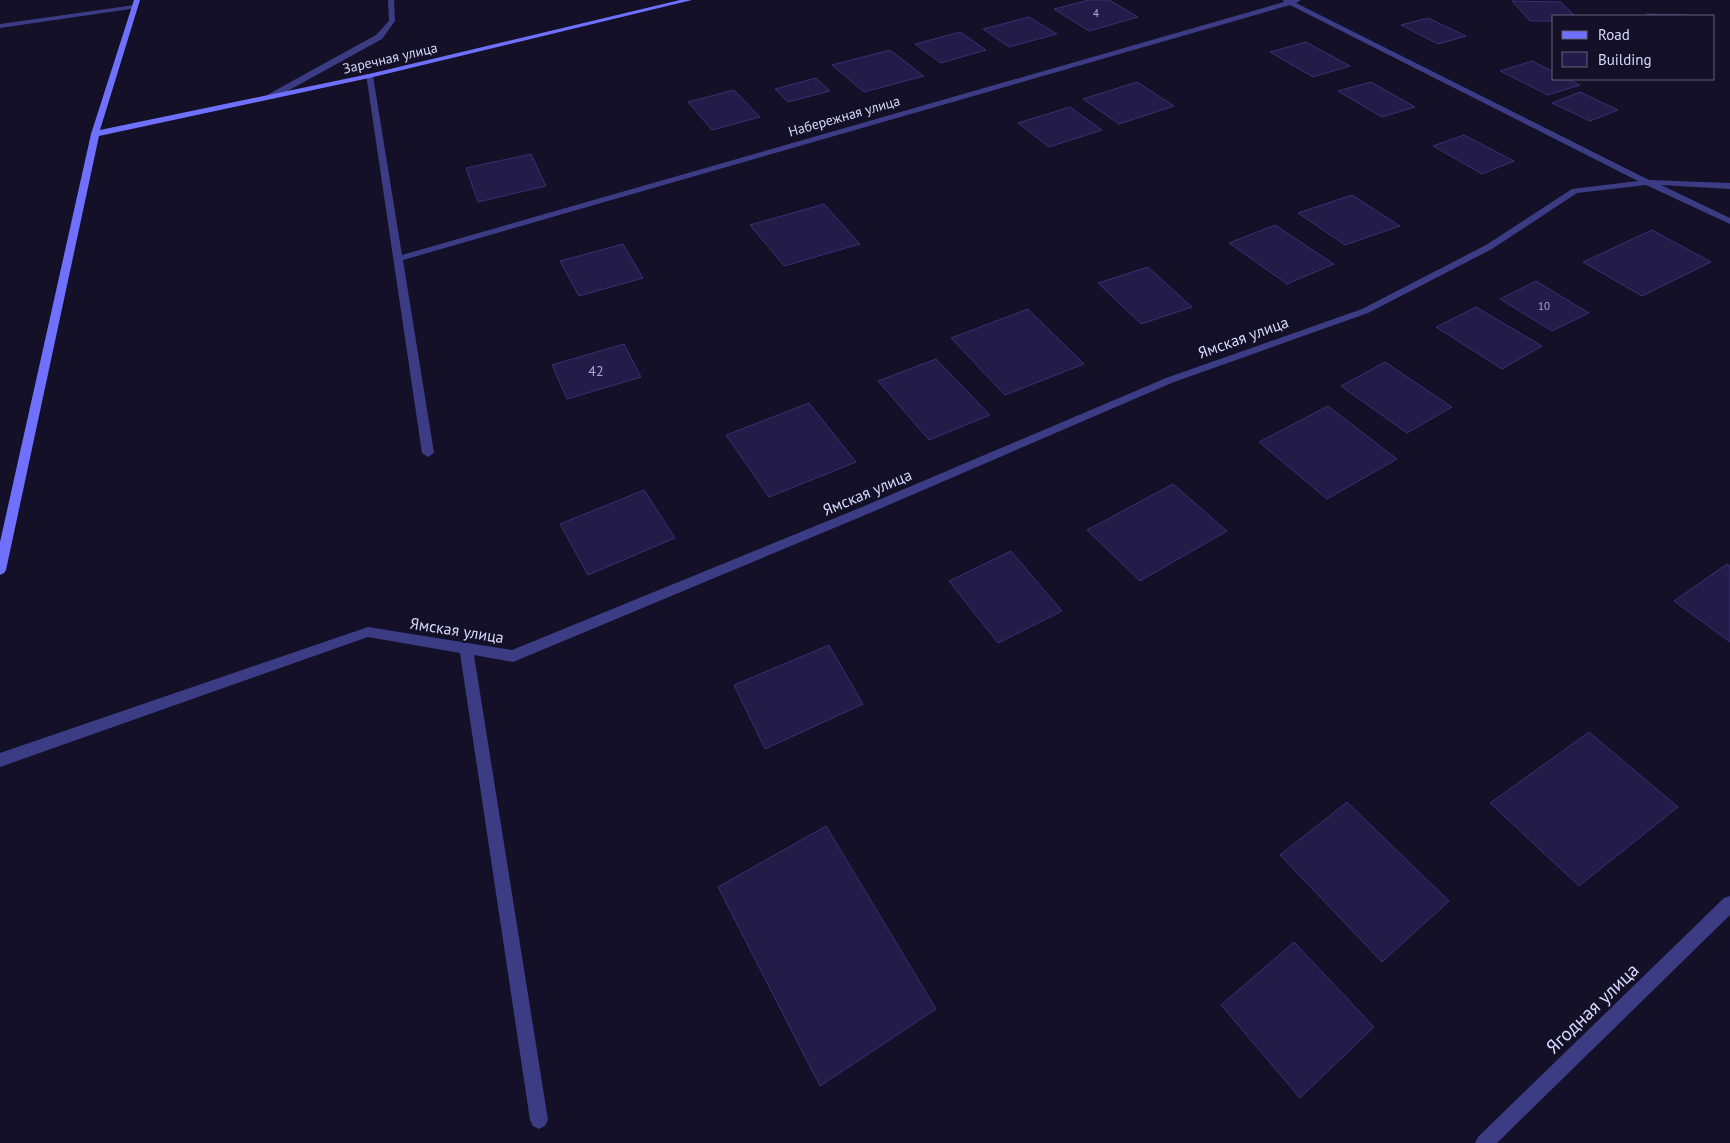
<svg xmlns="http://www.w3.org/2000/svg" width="1730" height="1143" font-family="'PT Sans',sans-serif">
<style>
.building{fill:#241c48;stroke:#3a2f74}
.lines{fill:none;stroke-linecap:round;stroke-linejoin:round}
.lane{fill:#3c3c85;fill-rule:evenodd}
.street{fill:#3c3c85;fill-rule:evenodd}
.secondary{fill:#6f70fd;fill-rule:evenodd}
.labels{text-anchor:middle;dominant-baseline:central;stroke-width:5;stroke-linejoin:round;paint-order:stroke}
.far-number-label{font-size:11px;fill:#aca8d0}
.far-street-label{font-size:14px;fill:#dad7fe;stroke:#131027}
.number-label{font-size:14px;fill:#aca8d0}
.street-label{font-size:16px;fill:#dad7fe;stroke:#131027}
.near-street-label{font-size:19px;fill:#dad7fe;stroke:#131027}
</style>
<rect width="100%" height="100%" fill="#131027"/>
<g class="building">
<path d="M1089,0H1109L1138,17L1089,31L1054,9Z"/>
<path d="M1512,1L1561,2L1575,16H1554V21H1530Z"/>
<path d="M1646,14L1687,15L1689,16H1648Z"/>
<path d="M1029,17L1057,34L1009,47L983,29Z"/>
<path d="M1428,18L1466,36L1438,44L1401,25Z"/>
<path d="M960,32L986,50L941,63L915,44Z"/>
<path d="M1306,42L1350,66L1313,77L1270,52Z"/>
<path d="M890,50L924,76L864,92L832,65Z"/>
<path d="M1532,61L1554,72V79H1568L1580,85L1548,95L1500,71Z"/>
<path d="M816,78L830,91L788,102L775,89Z"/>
<path d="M1137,82L1174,106L1119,124L1083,99Z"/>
<path d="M1371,82L1415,107L1382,117L1338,91Z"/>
<path d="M734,90L760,117L712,130L688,102Z"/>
<path d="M1580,92L1618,110L1590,121L1552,103Z"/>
<path d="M1070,107L1102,130L1049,147L1018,123Z"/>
<path d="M1464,135L1514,161L1482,174L1433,146Z"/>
<path d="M531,154L546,186L478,202L466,168Z"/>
<path d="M1352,195L1400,226L1345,245L1298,213Z"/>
<path d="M824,204L860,244L784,266L750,225Z"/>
<path d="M1275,225L1334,264L1287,284L1229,243Z"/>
<path d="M1652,230L1711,262L1642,296L1583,262Z"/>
<path d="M623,244L643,278L579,296L560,261Z"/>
<path d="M1148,267L1192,307L1141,324L1098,283Z"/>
<path d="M1536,281L1589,313L1552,331L1500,299Z"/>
<path d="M1476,307L1542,346L1502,369L1436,327Z"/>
<path d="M1028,309L1084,364L1005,395L951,338Z"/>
<path d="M624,344L641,377L567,399L552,365Z"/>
<path d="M936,359L990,415L929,440L878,381Z"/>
<path d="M1385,362L1452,407L1407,433L1341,386Z"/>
<path d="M809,403L856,462L769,497L726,435Z"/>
<path d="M1328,406L1397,459L1327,499L1259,442Z"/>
<path d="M1173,484L1227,531L1140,581L1087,530Z"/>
<path d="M644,490L675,538L588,575L560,524Z"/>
<path d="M1011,551L1062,611L998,643L949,581Z"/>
<path d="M1727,564L1730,566V642L1674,601Z"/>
<path d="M829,645L863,704L765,749L734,685Z"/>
<path d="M1589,732L1678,807L1579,886L1490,803Z"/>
<path d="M1347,802L1449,901L1382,962L1280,855Z"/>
<path d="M826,826L936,1009L820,1086L718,887Z"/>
<path d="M1294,942L1374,1027L1300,1098L1221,1005Z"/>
</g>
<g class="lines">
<path class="lane" d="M388,0H394L395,21L382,39L273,99H267V95L376,35L389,21Z"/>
<g class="street">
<path d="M1283,0H1301L1296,3L1649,180L1730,183V189L1661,185L1730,218V224L1646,185L1577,193L1492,249L1368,313L1174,382L870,513L518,660L513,662L474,655L548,1120L545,1126L539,1129L533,1126L530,1120L460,653L368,637L0,767V753L368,627L512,650L862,507L1166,378L1362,309L1486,245L1572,189L1638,181L1290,5L403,260L434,453L428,457L422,453L366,74L373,76L402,255L1284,2Z"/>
<path d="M135,5L138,7L137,8L0,28V24Z"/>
<path d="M1730,896V915L1497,1143H1475L1478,1137L1724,898Z"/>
</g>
<path class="secondary" d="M134,0H140L100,130L369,74L680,0H692L369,78L99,136L6,570L4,573L0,575V542L91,134Z"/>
</g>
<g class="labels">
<g class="far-number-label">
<text x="1096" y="13">4</text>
<text x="1544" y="306">10</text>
</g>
<g class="far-street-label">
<text transform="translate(390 58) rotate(-13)">Заречная улица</text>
<text transform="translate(844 116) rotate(-16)">Набережная улица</text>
</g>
<g class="number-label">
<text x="596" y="371">42</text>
</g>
<g class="street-label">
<text transform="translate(1243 337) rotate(-20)">Ямская улица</text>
<text transform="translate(867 492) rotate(-23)">Ямская улица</text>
<text transform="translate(457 630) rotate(9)">Ямская улица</text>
</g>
<g class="near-street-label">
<text transform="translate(1592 1008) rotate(-44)">Ягодная улица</text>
</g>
</g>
<rect x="1552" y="15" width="162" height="65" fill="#131027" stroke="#63607d"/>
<rect x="1562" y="31" width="25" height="8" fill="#6f70fd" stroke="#63607d"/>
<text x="1598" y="40" font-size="15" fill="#dad7fe">Road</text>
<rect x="1562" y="52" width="25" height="15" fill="#241c48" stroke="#63607d"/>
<text x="1598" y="65" font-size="15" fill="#dad7fe">Building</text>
</svg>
